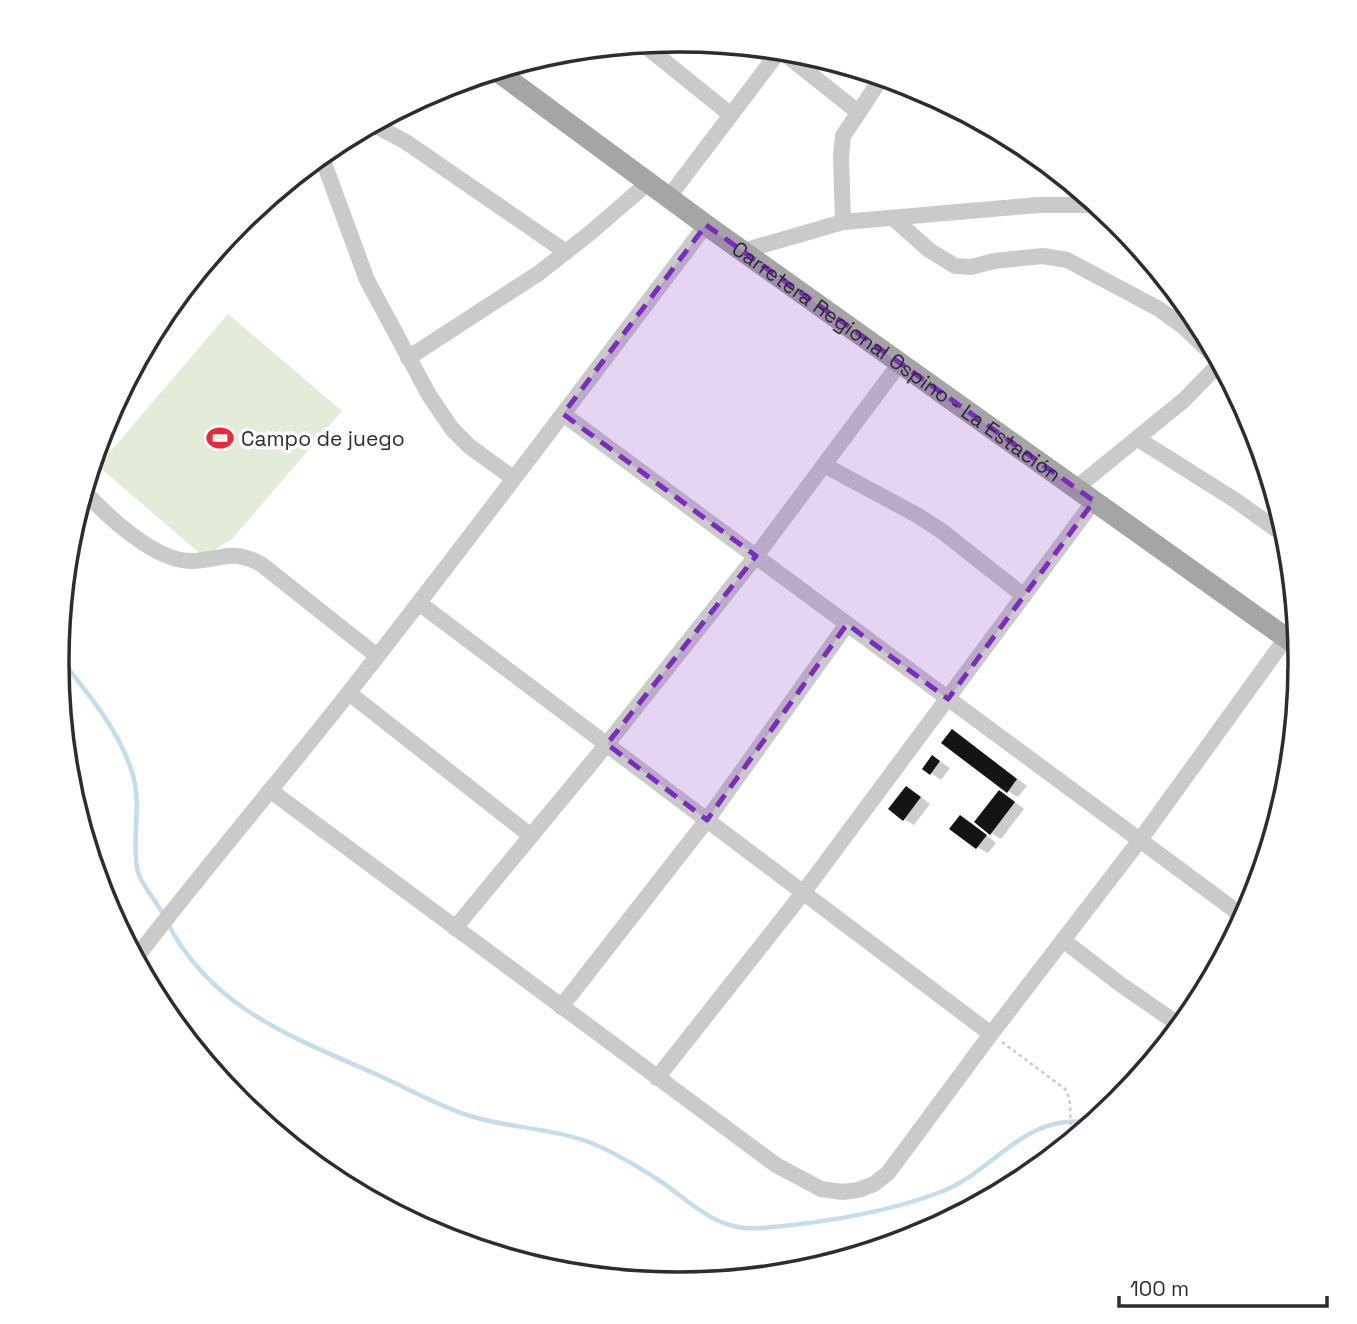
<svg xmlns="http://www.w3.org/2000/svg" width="1357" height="1324" font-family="'Space Grotesk',sans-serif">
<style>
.green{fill:#e3ebd9}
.shadow{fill:#0003}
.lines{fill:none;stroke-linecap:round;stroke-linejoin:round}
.stream{stroke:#c4ddec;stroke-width:4.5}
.building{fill:#141414}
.path{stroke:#cacaca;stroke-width:2.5;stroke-dasharray:3.5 3.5;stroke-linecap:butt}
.minor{stroke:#cacaca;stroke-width:16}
.major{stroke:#a5a5a5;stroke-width:21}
.marked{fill:#7b2cbf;fill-opacity:0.2;stroke:#7b2cbf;stroke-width:5;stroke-dasharray:14 9;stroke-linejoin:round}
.labels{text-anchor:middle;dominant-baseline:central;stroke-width:7;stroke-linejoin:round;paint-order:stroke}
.street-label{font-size:21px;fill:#2d2d2d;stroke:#fff}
.poi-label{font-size:21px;fill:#2d2d2d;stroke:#fff;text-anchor:start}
.rim{fill:none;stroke:#2d2d2d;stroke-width:3.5}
</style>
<rect width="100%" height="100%" fill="#fff"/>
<path class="green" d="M228,314L342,411L233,538L204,557L98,466Z"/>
<g class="shadow">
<path d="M963,738L1027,786L1018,797L1008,791Z"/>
<path d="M933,757L950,768L941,780L931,773Z"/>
<path d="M917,794L930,804L914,825L904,819Z"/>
<path d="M1010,798L1024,809L1001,839L991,833Z"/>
<path d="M971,823L996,843L988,853L977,847Z"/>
</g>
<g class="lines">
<g class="stream">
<path d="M57,654C84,689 119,729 132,772C142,803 132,836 137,868C140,884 155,899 163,914"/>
<path d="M167,922C212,1010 295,1038 380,1076C409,1089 437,1105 467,1115C505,1128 547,1127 586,1141C611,1150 637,1166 660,1181C694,1204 717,1232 762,1228C822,1223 887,1213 943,1191C997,1169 1026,1111 1092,1123"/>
</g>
</g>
<g class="building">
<path d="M952,729L1017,779L1007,793L941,743Z"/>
<path d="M932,755L940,761L930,775L922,769Z"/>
<path d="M906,786L921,797L903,821L888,809Z"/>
<path d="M999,790L1015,802L990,835L974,822Z"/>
<path d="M960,815L987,835L976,849L949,829Z"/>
</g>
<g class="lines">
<path class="path" d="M1002,1042L1065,1089C1075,1104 1066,1124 1075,1137"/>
<g class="minor">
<path d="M643,44L731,115"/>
<path d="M780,50L858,112"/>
<path d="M370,125L380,128L406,142L566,252"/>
<path d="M321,155L367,280L429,395L452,429L469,446L513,478"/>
<path d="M668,198L780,50"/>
<path d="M893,218L929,250L955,266L971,267L994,261L1043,256L1067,260L1159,309L1184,327L1220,362"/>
<path d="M843,222L841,157L843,136L882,77"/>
<path d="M743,251L843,222L1038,205H1097"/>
<path d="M408,358L539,273L590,233L648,183"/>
<path d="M563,414L1244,917"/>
<path d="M1138,439L1235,500L1287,537"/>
<path d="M824,465L917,515L943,532L1024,596"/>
<path d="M1076,488L1184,400L1220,363"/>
<path d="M84,491C108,517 156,562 192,561C223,560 230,548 261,564L377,656"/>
<path d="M419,603L991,1034"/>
<path d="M349,693L531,836"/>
<path d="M271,791L776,1165L821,1189L843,1192L858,1190L874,1184L888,1173L991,1034L1140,840L1286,638"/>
<path d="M455,928L607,744L756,556L900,363"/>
<path d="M1063,940L1120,984L1181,1026"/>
<path d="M135,959C204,869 277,784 347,695C469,540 587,382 706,225"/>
<path d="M561,1007L707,820L847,624"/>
<path d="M657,1078L803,893L1094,501"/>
</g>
<path class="major" id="s1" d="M497,71L706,225L1299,647"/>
</g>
<path class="marked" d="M706,225L1094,501L948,699L847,624L707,820L607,744L756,556L563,414Z"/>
<defs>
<g id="stadium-bare" transform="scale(2.1)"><path d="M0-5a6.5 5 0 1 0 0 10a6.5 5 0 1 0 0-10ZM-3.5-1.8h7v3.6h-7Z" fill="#eb2739" stroke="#fff" stroke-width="2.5" paint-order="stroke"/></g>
</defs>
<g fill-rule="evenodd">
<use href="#stadium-bare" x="220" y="438"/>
</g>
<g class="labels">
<g class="street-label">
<text stroke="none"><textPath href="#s1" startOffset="494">Carretera Regional Ospino - La Estación</textPath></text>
</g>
<g class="poi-label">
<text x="241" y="438">Campo de juego</text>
</g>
</g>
<path d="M0 0H1357V1324H0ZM678 52H679A609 609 0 0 1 1288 661V663A609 609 0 0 1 679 1272H678A609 609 0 0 1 69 663V661A609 609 0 0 1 678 52Z" fill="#fff" fill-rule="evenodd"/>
<path class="rim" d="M678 52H679A609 609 0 0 1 1288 661V663A609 609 0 0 1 679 1272H678A609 609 0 0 1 69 663V661A609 609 0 0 1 678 52Z"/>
<path d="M1119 1296v10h208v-10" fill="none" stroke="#2d2d2d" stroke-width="3.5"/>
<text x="1130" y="1296" font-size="21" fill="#2d2d2d" stroke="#ffffff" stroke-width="5" paint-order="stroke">100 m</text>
</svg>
